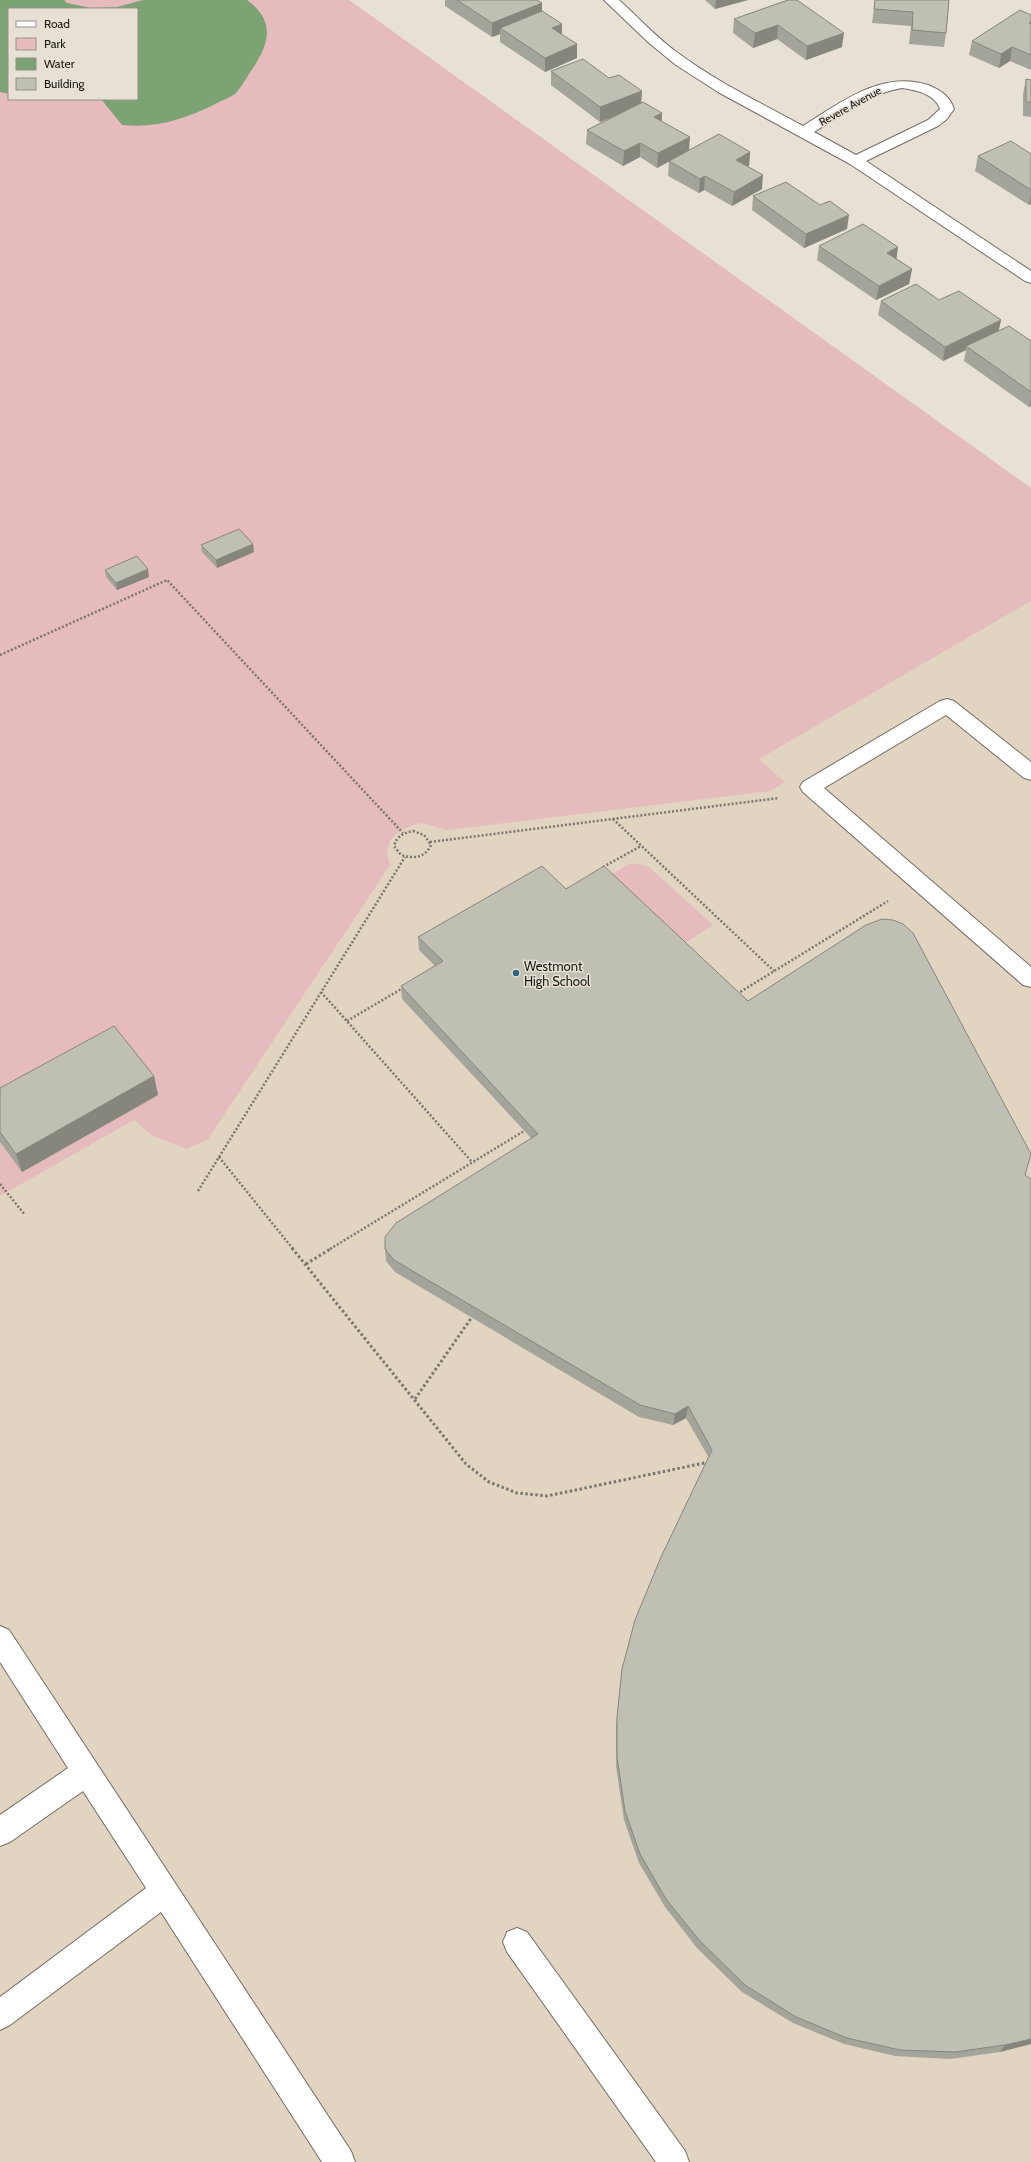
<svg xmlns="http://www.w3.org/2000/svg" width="1031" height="2162" font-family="Cabin,sans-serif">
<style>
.built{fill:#e1d5c2;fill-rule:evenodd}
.green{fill:#e6bbbd;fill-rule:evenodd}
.water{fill:#7ba374}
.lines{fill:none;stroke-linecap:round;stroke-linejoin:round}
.lane-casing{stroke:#736c62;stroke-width:2}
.street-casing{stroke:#736c62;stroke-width:2}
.path-far1{stroke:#7b766e;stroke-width:2.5;stroke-dasharray:2 2;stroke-linecap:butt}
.path{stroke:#7b766e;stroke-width:3;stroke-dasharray:2.5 2.5;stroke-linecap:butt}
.lane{fill:#fff;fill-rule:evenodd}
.street{fill:#fff;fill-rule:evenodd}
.wall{fill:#a4a59a}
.shaded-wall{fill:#86867d}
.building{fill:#bfc0b3;stroke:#86867d}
.poi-dot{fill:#316682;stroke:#e7e0d4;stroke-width:1.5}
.labels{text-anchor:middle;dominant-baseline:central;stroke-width:3;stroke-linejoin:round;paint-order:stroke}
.far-street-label{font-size:11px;fill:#1c1915;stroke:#e7e0d4}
.poi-label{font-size:13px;fill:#1c1915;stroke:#e7e0d4;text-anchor:start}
</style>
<rect width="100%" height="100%" fill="#e7e0d4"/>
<path class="built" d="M0,0H349L1031,488V2162H0ZM9,9H137V99H9Z"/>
<g class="green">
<path d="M0,0H349L1031,488V601L759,759L785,782L771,791L447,830L421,823L402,829L390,840L387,853L390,865L208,1139L187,1149L151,1135L134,1120L0,1196ZM9,9H137V99H9Z"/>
<path d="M629,864H638L649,867L713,925L676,949L603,880Z"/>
</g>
<path class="water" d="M0,0H64L67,3L91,8L117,7L143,0H247C279,23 267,48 249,74C245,80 240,89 235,94C231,97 223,100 219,102C189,118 156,129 122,125L101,99H137V9H9V94L0,92Z"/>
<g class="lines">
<g class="lane-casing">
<g id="lane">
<path d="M947,699L954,701L1031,762V780L1024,778L946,715L824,788L1031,967V987L1023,985L803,792L800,787L803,782L940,701Z"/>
<path d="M0,1626L9,1630L351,2151L355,2162H322L161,1912L10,2025L0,2030V1997L146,1888L83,1791L10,1842L0,1846V1815L68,1768L0,1662Z"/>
<path d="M517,1928L527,1932L685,2151L689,2162H656L507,1952L503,1942L507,1932Z"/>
</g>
</g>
<g class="street-casing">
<path id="street" d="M604,0H619C639,18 657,38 678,53C717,82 761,103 803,126C841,102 882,70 928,85C940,90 950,96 954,109L947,119L938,126L866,161L1031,271V283L1025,281L850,164L718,92L676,65L649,43ZM902,88C916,90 935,94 940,109L928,120L856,155L814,132C841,115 870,93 902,88Z"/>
</g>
<g class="path-far1">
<path d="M0,655L167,580L403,833"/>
<path d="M613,819L774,971"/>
<path d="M413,831L424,835L431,845C425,858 414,859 401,855L394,846C397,836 403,833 413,831Z"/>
<path d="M430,842L779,798"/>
<path d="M603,867L641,846"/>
<path d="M321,992L472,1162"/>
<path d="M737,994L888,901"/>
<path d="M347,1021L403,988"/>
<path d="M219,1157L293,1249"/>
<path d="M0,1184L25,1215"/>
<path d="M198,1191L405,857"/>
<path d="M330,1249L524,1131"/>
</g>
<g class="path">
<path d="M292,1248L466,1464L489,1482L517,1493L547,1496L709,1462"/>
<path d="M306,1264L332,1248"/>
<path d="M415,1399L472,1317"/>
</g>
<use href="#lane" class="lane"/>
<use href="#street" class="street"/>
</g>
<g class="wall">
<path d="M445,0H537L542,3V11L562,34L577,58L545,72L500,42V34L492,37L445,6Z"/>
<path d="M705,0H748L715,9Z"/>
<path d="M788,0L842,47L806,60L777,39L753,48L733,33L734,19Z"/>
<path d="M875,0H949L946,33L944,47L909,44L911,26L872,23Z"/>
<path d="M1031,15V70L1010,61L999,68L969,55L972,41Z"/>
<path d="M551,71L609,78L642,91L641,102L662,113V121L689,151L750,152L749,166L748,167L762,189L732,206L704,190L699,193L668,176L669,161L657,168L640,157L623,166L586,144L587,130L615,115L600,122L551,85Z"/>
<path d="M1026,79L1031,80V117L1023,116V94Z"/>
<path d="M1031,154V204L1029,205L975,171L978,156Z"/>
<path d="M753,196L847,229L804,248L752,210Z"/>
<path d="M819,246L898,247L896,259L912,269L909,284L876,300L817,260Z"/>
<path d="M881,301L1001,320L998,331L1031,341V406L1029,407L964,361L966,350L943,361L878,315Z"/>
<path d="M201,545L254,552L217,568L202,552Z"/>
<path d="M105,570L149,577L117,590L106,577Z"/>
<path d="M566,889L748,1001L1031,1179V2044L1000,2052L950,2059L895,2056L844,2044L793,2023L742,1992L697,1948L665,1907L639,1863L624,1820L616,1766V1726L622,1669L709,1458L686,1418L673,1425L639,1417L395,1272L386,1261L385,1249L531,1138L402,999L401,986L435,966L419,950L418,937Z"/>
<path d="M154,1076L158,1095L22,1172L0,1142V1088Z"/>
</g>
<g class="shaded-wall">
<path d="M716,0H748L715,9Z"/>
<path d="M542,3V17L500,28V34L492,37V23Z"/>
<path d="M562,24V38L552,28Z"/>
<path d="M778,25L777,39L753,48L755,33Z"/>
<path d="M844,33L842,47L806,60L807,46Z"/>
<path d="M577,44V58L545,72V58Z"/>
<path d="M1012,47L1010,61L999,68L1001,54Z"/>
<path d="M642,91L641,105L600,122V107Z"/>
<path d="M662,113L661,127L654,117Z"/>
<path d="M690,137L689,151L657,168L658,153Z"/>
<path d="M640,143V157L623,166L624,151Z"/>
<path d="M750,152L749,166L735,174L736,160Z"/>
<path d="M763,175L762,189L732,206L734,192Z"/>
<path d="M705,176L704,190L699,193L700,179Z"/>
<path d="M1031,194V204L1029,205Z"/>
<path d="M849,215L847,229L804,248L806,234Z"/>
<path d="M898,247L896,262L887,253Z"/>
<path d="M912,269L909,284L876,300L879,286Z"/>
<path d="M1001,320L998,334L966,346V350L943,361L945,347Z"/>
<path d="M1031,399V406L1029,407Z"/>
<path d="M253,544L254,552L217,568L216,560Z"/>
<path d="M148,569L149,577L117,590L116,583Z"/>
<path d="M154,1076L158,1095L22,1172L16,1154Z"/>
<path d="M688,1406L686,1418L673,1425L675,1414Z"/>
<path d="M1031,2039V2044L1000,2052L1005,2045Z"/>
</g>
<g class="building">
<path d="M457,0H537L542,3L492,23Z"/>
<path d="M788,0H797L844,33L807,46L778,25L755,33L734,19Z"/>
<path d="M875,0H949L946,33L912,30L913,12L874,9Z"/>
<path d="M1020,10L1031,15V22L1029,23L1031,24V55L1012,47L1001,54L972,41Z"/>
<path d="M542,11L562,24L552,28L577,44L545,58L500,28Z"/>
<path d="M583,59L609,78L619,75L642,91L600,107L551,71Z"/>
<path d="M1026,79L1031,80V102H1026Z"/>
<path d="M643,102L662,113L654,117L690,137L658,153L640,143L624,151L587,130Z"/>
<path d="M719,134L750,152L736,160L763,175L734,192L705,176L700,179L669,161Z"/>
<path d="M1011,141L1031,154V190L978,156Z"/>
<path d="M786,182L820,205L830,201L849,215L806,234L753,196Z"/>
<path d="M863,224L898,247L887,253L912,269L879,286L819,246Z"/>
<path d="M916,284L939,300L959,291L1001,320L945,347L881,301Z"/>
<path d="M1009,326L1031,341V392L966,346Z"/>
<path d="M239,529L253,544L216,560L201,545Z"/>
<path d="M137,556L148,569L116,583L105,570Z"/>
<path d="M542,866L566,889L604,866L748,1001L866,925L882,919L893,920L903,924L913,933L1031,1154L1025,1175L1031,1179V2039L1005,2045L955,2052L900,2050L847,2038L796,2017L745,1985L699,1940L666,1899L640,1854L625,1811L617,1757V1717L622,1669L635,1620L661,1557L712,1450L688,1406L675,1414L640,1405L394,1260L385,1249V1237L396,1223L538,1134L401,986L443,961L418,937Z"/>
<path d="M114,1026L154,1076L16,1154L0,1132V1088Z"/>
</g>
<circle class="poi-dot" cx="516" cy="973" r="4"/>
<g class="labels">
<g class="far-street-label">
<text transform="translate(850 106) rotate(-29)">Revere Avenue</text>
</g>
<g class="poi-label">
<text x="524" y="966">Westmont<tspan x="524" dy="15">High School</tspan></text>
</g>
</g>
<rect x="8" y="8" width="130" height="92" fill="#e7e0d4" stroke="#969088"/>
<rect x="16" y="21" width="20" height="6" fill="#ffffff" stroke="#969088"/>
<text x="44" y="28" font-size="12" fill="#1c1915">Road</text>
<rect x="16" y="38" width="20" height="12" fill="#e6bbbd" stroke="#969088"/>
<text x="44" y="48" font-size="12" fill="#1c1915">Park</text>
<rect x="16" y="58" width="20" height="12" fill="#7ba374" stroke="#969088"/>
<text x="44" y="68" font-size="12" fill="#1c1915">Water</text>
<rect x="16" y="78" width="20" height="12" fill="#bfc0b3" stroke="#969088"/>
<text x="44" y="88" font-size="12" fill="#1c1915">Building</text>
</svg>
